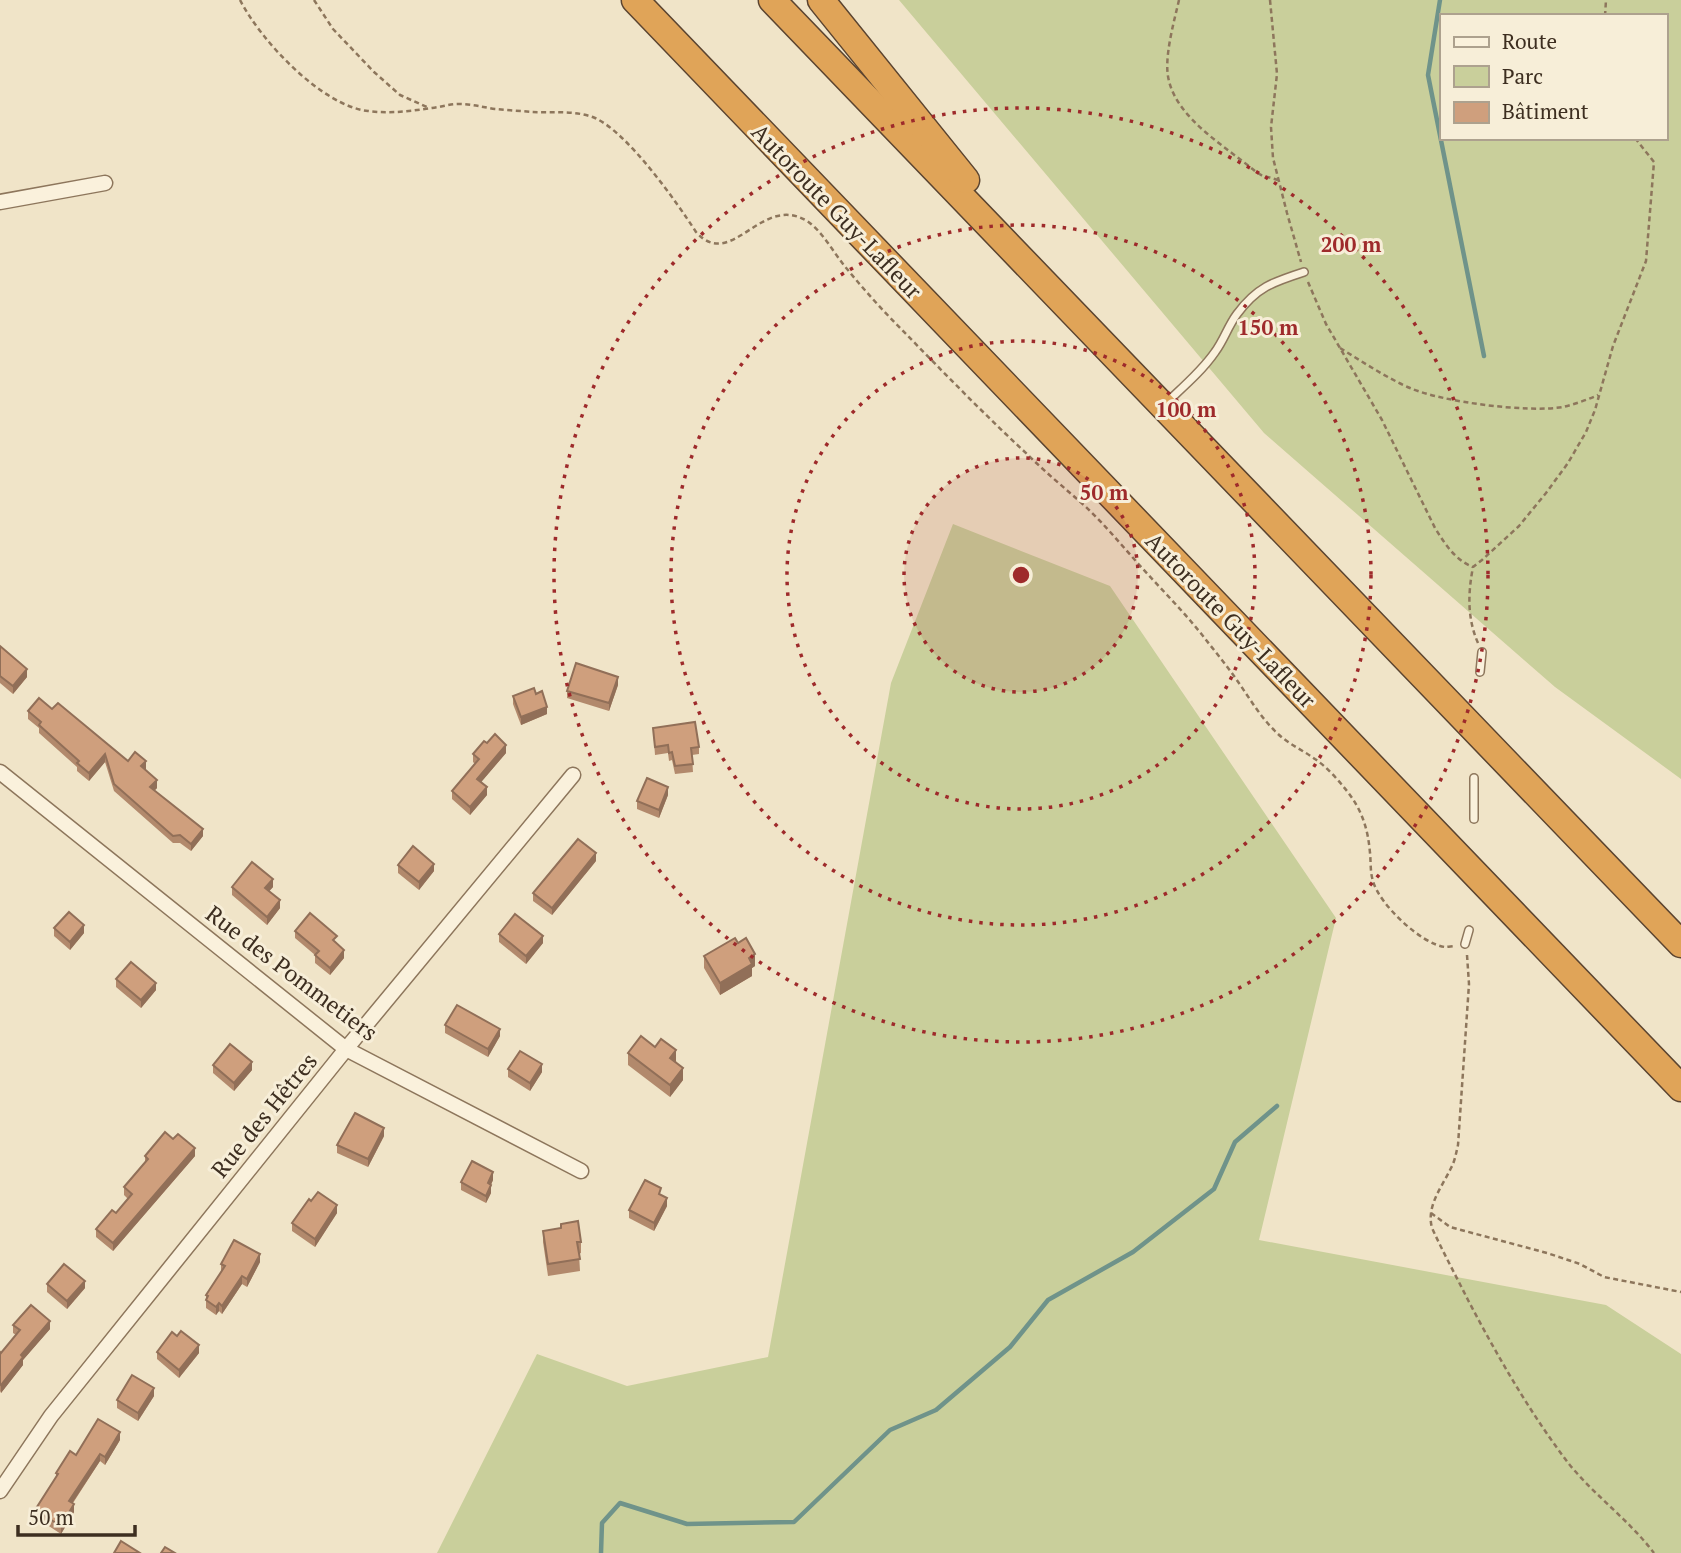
<svg xmlns="http://www.w3.org/2000/svg" width="1681" height="1553" font-family="'PT Serif',serif">
<style>
.green{fill:#c9cf9b;fill-rule:evenodd}
.lines{fill:none;stroke-linecap:round;stroke-linejoin:round}
.stream{stroke:#6f938a;stroke-width:4.5}
.lane-casing{stroke:#8d765c;stroke-width:10}
.street-casing{stroke:#8d765c;stroke-width:17}
.highway-casing{stroke:#5b4430;stroke-width:29}
.path{stroke:#8d765c;stroke-width:2.5;stroke-dasharray:5 3.5;stroke-linecap:butt}
.lane{stroke:#faf1dc;stroke-width:7}
.street{stroke:#faf1dc;stroke-width:14}
.highway{stroke:#e0a458;stroke-width:26}
.wall{fill:#b2896c}
.shaded-wall{fill:#916f58}
.building{fill:#cf9f7d;stroke:#916f58;stroke-width:2}
.ring{fill:none;stroke:#9e2a2b;stroke-width:3.5;stroke-dasharray:3.5 7}
.labels{text-anchor:middle;dominant-baseline:central;stroke-width:6;stroke-linejoin:round;paint-order:stroke}
.street-label{font-size:23px;fill:#3d2e20;stroke:#f7eed8}
.centre{fill:#9e2a2b;stroke:#f7eed8;stroke-width:3.5}
.ring-label{font-size:21px;text-anchor:middle;font-weight:bold;fill:#9e2a2b;stroke:#f7eed8;stroke-width:6;stroke-linejoin:round;paint-order:stroke}
</style>
<rect width="100%" height="100%" fill="#f0e4c8"/>
<g class="green">
<path d="M899,0H1681V779L1555,687L1264,433ZM1441,16H1665V138H1441Z"/>
<path d="M953,524L1110,586L1336,918L1259,1240L1606,1305L1681,1354V1553H437L537,1354L627,1386L768,1357L891,683Z"/>
</g>
<g class="lines">
<g class="stream">
<path d="M1440,0L1428,75L1484,356"/>
<path d="M601,1553L602,1523L620,1503L687,1524L794,1522L890,1430L936,1410L1010,1347L1048,1300L1133,1252L1214,1189L1235,1142L1277,1106"/>
</g>
<g class="lane-casing">
<g id="lane">
<path d="M1166,403C1183,387 1202,371 1215,352C1224,340 1228,326 1237,314C1257,287 1273,282 1304,272"/>
<path d="M1480,672L1482,652"/>
<path d="M1474,819V778"/>
<path d="M1465,944L1469,930"/>
</g>
</g>
<g class="street-casing">
<g id="street">
<path d="M0,202L105,183"/>
<path d="M0,772L346,1049L581,1171"/>
<path d="M0,1491L51,1416L346,1049L573,775"/>
</g>
</g>
<g class="highway-casing">
<g id="highway">
<path d="M635,0L1681,1088"/>
<path d="M772,0L1681,944"/>
<path d="M821,0L966,180"/>
</g>
</g>
<g class="path">
<path d="M240,0C261,41 322,106 368,111C390,114 411,111 432,108C441,107 449,104 458,104C471,104 482,107 495,109C507,110 520,111 532,112C552,113 576,110 595,118C628,133 676,201 696,232C732,272 761,193 807,221C822,231 832,250 843,264C863,289 885,313 907,335C946,375 986,416 1027,454C1046,473 1066,489 1086,507C1106,526 1124,548 1143,569C1163,591 1184,612 1203,636C1213,649 1224,662 1234,676C1247,694 1258,714 1274,730C1286,743 1301,749 1315,759C1327,767 1338,780 1347,791C1362,810 1368,829 1370,853C1371,862 1370,872 1373,881C1379,904 1421,944 1445,947C1448,947 1453,946 1456,946"/>
<path d="M314,0L333,29L374,72L400,95L429,108"/>
<path d="M1179,0C1174,22 1163,60 1169,81C1178,119 1226,147 1255,171L1261,175L1278,180"/>
<path d="M1270,0L1277,74L1271,127L1273,158L1287,213L1301,262"/>
<path d="M1605,16L1606,0"/>
<path d="M1308,282L1326,324L1382,420L1435,528C1445,544 1455,560 1473,567"/>
<path d="M1340,348C1363,362 1385,377 1410,388C1442,402 1528,413 1563,407C1575,404 1587,400 1598,395"/>
<path d="M1478,643C1467,618 1468,593 1473,567L1482,560L1519,526L1546,493L1568,463L1586,432L1595,410L1613,346L1646,261L1654,162L1635,138"/>
<path d="M1467,955L1469,984L1458,1145C1456,1153 1455,1161 1451,1168C1442,1187 1426,1206 1432,1228C1443,1252 1456,1276 1468,1300C1498,1357 1530,1413 1569,1464C1595,1496 1629,1520 1654,1553"/>
<path d="M1431,1213L1450,1227L1547,1253L1580,1264L1604,1277L1681,1292"/>
</g>
<use href="#lane" class="lane"/>
<use href="#street" class="street"/>
<use href="#highway" class="highway"/>
</g>
<g class="wall">
<path d="M0,646L27,677L13,694L0,683Z"/>
<path d="M618,685L609,711L567,698V691Z"/>
<path d="M513,696L547,714L521,725L513,704Z"/>
<path d="M52,709L128,761L146,769L145,770L157,788L154,791L203,836L191,851L180,843H173L114,791L105,762L89,781L77,771V767L39,733V728L28,719V711Z"/>
<path d="M653,728L699,747V754L692,755L693,772L675,774L672,760L669,761L668,753L655,755Z"/>
<path d="M506,753L481,782L487,795L470,815L452,799V791L475,764L473,762V754Z"/>
<path d="M668,795L659,818L637,809V801Z"/>
<path d="M596,861L552,915L533,901V893Z"/>
<path d="M398,865L434,871L419,890L398,873Z"/>
<path d="M232,887H273L269,891L280,908L267,925L232,895Z"/>
<path d="M54,928L84,933L70,950L54,936Z"/>
<path d="M295,931L337,944L344,958L330,975L315,963V955L295,938Z"/>
<path d="M499,934L543,943L526,964L499,942Z"/>
<path d="M738,943L755,966L752,968V976L720,995L704,968V956Z"/>
<path d="M116,979L156,990L141,1008L116,987Z"/>
<path d="M445,1025L500,1036L488,1057L445,1033Z"/>
<path d="M655,1047L676,1061L683,1080L670,1097L628,1065V1053Z"/>
<path d="M213,1065L252,1070L234,1091L213,1073Z"/>
<path d="M508,1069L542,1072L530,1091L508,1077Z"/>
<path d="M384,1136L368,1167L337,1153V1145Z"/>
<path d="M145,1156H195L113,1251L96,1237V1229L116,1213L128,1199L124,1195V1187L145,1163Z"/>
<path d="M493,1180L491,1185V1193L486,1203L461,1190V1182Z"/>
<path d="M661,1195L667,1206L654,1231L629,1218V1210Z"/>
<path d="M311,1201L337,1213L315,1247L292,1231V1223Z"/>
<path d="M543,1231L581,1242V1253L579,1254L580,1271L548,1276L543,1242Z"/>
<path d="M260,1262L247,1287L242,1284L222,1314L219,1311L216,1315L206,1308V1295L221,1272V1264Z"/>
<path d="M47,1284L85,1288L67,1309L47,1292Z"/>
<path d="M13,1325L50,1329L23,1360V1365L1,1393L0,1391V1352L1,1353L16,1335L13,1333Z"/>
<path d="M157,1352L199,1353L179,1378L157,1359Z"/>
<path d="M154,1396L138,1421L117,1408V1400Z"/>
<path d="M120,1440L105,1465L100,1461L73,1503L74,1512L61,1534L35,1517V1510L56,1477V1473L76,1455Z"/>
</g>
<g class="shaded-wall">
<path d="M27,669V677L13,694V686Z"/>
<path d="M618,677V685L609,711V703Z"/>
<path d="M547,707V714L521,725V717Z"/>
<path d="M506,745V753L477,787V779Z"/>
<path d="M105,754V762L89,781V773Z"/>
<path d="M146,761V769L141,774V766Z"/>
<path d="M157,780V788L150,795V787Z"/>
<path d="M487,787V795L470,815V807Z"/>
<path d="M668,787V795L659,818V810Z"/>
<path d="M203,829V836L191,851V844Z"/>
<path d="M596,853V861L552,915V908Z"/>
<path d="M434,864V871L419,890V882Z"/>
<path d="M273,879V887L265,896V888Z"/>
<path d="M280,900V908L267,925V917Z"/>
<path d="M84,925V933L70,950V942Z"/>
<path d="M543,936V943L526,964V956Z"/>
<path d="M344,950V958L330,975V968Z"/>
<path d="M755,954V966L752,968V976L720,995V983L749,958Z"/>
<path d="M156,983V990L141,1008V1000Z"/>
<path d="M500,1029V1036L488,1057V1049Z"/>
<path d="M676,1050V1061L670,1070V1058Z"/>
<path d="M252,1062V1070L234,1091V1083Z"/>
<path d="M542,1064V1072L530,1091V1083Z"/>
<path d="M683,1068V1080L670,1097V1085Z"/>
<path d="M384,1128V1136L368,1167V1159Z"/>
<path d="M195,1148V1156L113,1251V1243Z"/>
<path d="M493,1172V1180L488,1191V1183Z"/>
<path d="M491,1185V1193L486,1203V1196Z"/>
<path d="M667,1198V1206L654,1231V1223Z"/>
<path d="M337,1205V1213L315,1247V1239Z"/>
<path d="M260,1254V1262L247,1287V1279Z"/>
<path d="M242,1276V1284L222,1314V1306Z"/>
<path d="M85,1281V1288L67,1309V1301Z"/>
<path d="M219,1303V1311L216,1315V1307Z"/>
<path d="M50,1321V1329L23,1360V1365L1,1393V1385L21,1355Z"/>
<path d="M199,1345V1353L179,1378V1370Z"/>
<path d="M154,1388V1396L138,1421V1413Z"/>
<path d="M120,1432V1440L105,1465V1457Z"/>
<path d="M100,1454V1461L69,1508V1501Z"/>
<path d="M74,1504V1512L61,1534V1526Z"/>
</g>
<g class="building">
<path d="M0,646L27,669L13,686L0,676Z"/>
<path d="M576,663L618,677L609,703L567,691Z"/>
<path d="M534,688L536,694L542,691L547,707L521,717L513,696Z"/>
<path d="M39,698L52,709L58,703L128,761L135,752L146,761L141,766L157,780L150,787L203,829L191,844L180,835L173,836L114,784L105,754L89,773L77,763L79,761L39,725L41,722L28,711Z"/>
<path d="M695,722L699,747L691,748L693,764L675,766L672,752L669,753L668,745L655,747L653,728Z"/>
<path d="M495,734L506,745L477,779L487,787L470,807L452,791L479,759L473,754L484,741L487,743Z"/>
<path d="M647,778L668,787L659,810L637,801Z"/>
<path d="M578,839L596,853L552,908L533,893Z"/>
<path d="M413,846L434,864L419,882L398,865Z"/>
<path d="M252,862L273,879L265,888L280,900L267,917L232,887Z"/>
<path d="M69,912L84,925L70,942L54,928Z"/>
<path d="M310,913L337,936L333,940L344,950L330,968L315,955L319,951L295,931Z"/>
<path d="M515,914L543,936L526,956L499,934Z"/>
<path d="M735,938L738,943L746,938L755,954L749,958L752,964L720,983L704,956Z"/>
<path d="M131,962L156,983L141,1000L116,979Z"/>
<path d="M457,1005L500,1029L488,1049L445,1025Z"/>
<path d="M641,1036L655,1047L661,1039L676,1050L670,1058L683,1068L670,1085L628,1053Z"/>
<path d="M230,1044L252,1062L234,1083L213,1065Z"/>
<path d="M520,1051L542,1064L530,1083L508,1069Z"/>
<path d="M355,1113L384,1128L368,1159L337,1145Z"/>
<path d="M165,1132L173,1139L178,1134L195,1148L113,1243L96,1229L112,1210L116,1213L132,1194L124,1187L148,1159L145,1156Z"/>
<path d="M472,1161L493,1172L488,1183L491,1185L486,1196L461,1182Z"/>
<path d="M645,1180L661,1188L659,1194L667,1198L654,1223L629,1210Z"/>
<path d="M318,1192L337,1205L315,1239L292,1223L309,1199L311,1201Z"/>
<path d="M578,1221L581,1242H577L580,1259L548,1264L543,1231L561,1228V1224Z"/>
<path d="M234,1240L260,1254L247,1279L242,1276L222,1306L219,1303L216,1307L206,1300L208,1296L206,1295L225,1266L221,1264Z"/>
<path d="M64,1264L85,1281L67,1301L47,1284Z"/>
<path d="M31,1305L50,1321L21,1355L23,1357L1,1385L0,1384V1352L1,1353L20,1330L13,1325Z"/>
<path d="M181,1331L199,1345L179,1370L157,1352L172,1332L177,1336Z"/>
<path d="M132,1375L154,1388L138,1413L117,1400Z"/>
<path d="M98,1419L120,1432L105,1457L100,1454L69,1501L74,1504L61,1526L35,1510L58,1474L56,1473L70,1451L76,1455Z"/>
<path d="M121,1541L140,1553H114Z"/>
<path d="M165,1547L175,1553H161Z"/>
</g>
<circle cx="1021" cy="575" r="117" fill="#9e2a2b" fill-opacity=".12"/>
<g class="ring">
<circle cx="1021" cy="575" r="117"/>
<circle cx="1021" cy="575" r="234"/>
<circle cx="1021" cy="575" r="350"/>
<circle cx="1021" cy="575" r="467"/>
</g>
<g class="labels">
<g class="street-label">
<text transform="translate(837 211) rotate(46)">Autoroute Guy-Lafleur</text>
<text transform="translate(1231 620) rotate(46)">Autoroute Guy-Lafleur</text>
<text transform="translate(292 973) rotate(37)">Rue des Pommetiers</text>
<text transform="translate(264 1115) rotate(-51)">Rue des Hêtres</text>
</g>
</g>
<circle cx="1021" cy="575" r="10" class="centre"/>
<g class="ring-label">
<text x="1351" y="252">200 m</text>
<text x="1268" y="335">150 m</text>
<text x="1186" y="417">100 m</text>
<text x="1104" y="500">50 m</text>
</g>
<rect x="1440" y="14" width="228" height="126" fill="#f7eed8" stroke="#ada18e" stroke-width="2"/>
<rect x="1454" y="37" width="35" height="10" fill="#faf1dc" stroke="#ada18e" stroke-width="2"/>
<text x="1502" y="49" font-size="21" fill="#3d2e20">Route</text>
<rect x="1454" y="66" width="35" height="21" fill="#c9cf9b" stroke="#ada18e" stroke-width="2"/>
<text x="1502" y="84" font-size="21" fill="#3d2e20">Parc</text>
<rect x="1454" y="102" width="35" height="21" fill="#cf9f7d" stroke="#ada18e" stroke-width="2"/>
<text x="1502" y="119" font-size="21" fill="#3d2e20">Bâtiment</text>
<path d="M18 1525v10h117v-10" fill="none" stroke="#3d2e20" stroke-width="3.5"/>
<text x="28" y="1525" font-size="21" fill="#3d2e20" stroke="#f7eed8" stroke-width="5" paint-order="stroke">50 m</text>
</svg>
